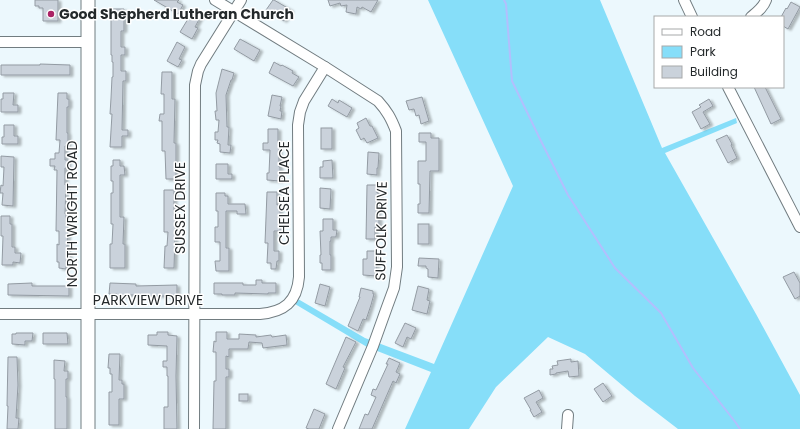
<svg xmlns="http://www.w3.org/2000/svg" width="800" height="429" font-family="Poppins,sans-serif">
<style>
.green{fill:#86def9}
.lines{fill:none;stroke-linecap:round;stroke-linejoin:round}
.stream{stroke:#b2bffd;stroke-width:2}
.building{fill:#cad2db;stroke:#939ba3;filter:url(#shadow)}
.minor-casing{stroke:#717c80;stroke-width:12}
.major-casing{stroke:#717c80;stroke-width:15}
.minor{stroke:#fff;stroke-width:10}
.major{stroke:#fff;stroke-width:13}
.poi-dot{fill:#ab2265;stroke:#fff;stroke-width:1.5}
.labels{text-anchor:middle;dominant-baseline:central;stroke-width:3;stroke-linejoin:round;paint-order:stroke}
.poi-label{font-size:14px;font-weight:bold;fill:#24292b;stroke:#fff;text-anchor:start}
.street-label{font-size:14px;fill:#24292b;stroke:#fff}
</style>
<defs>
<filter id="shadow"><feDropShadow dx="3" dy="1.5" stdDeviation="1" flood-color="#0004"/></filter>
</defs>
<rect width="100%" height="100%" fill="#ecf8fd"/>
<path class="green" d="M428,0H600L662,148L736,118L737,123L665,153L756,314L800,395V429H678L635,396L585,354L548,337L496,387L469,429H405L431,372L367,347L295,304L298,299L365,338L434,364L513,186Z"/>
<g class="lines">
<path class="stream" d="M504,0L506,4L512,81L540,139L568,195L615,268L661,313L693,368L736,423L740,429"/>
</g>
<g class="building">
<path d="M35,0H58V21H43V8H39V6H35Z"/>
<path d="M154,0H179L177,2L183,5L178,14Z"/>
<path d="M273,0H274L291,10L284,21L266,10Z"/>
<path d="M328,0H378L371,12L362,7L361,9L357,7L356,14L346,12L347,5L341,6L340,3L330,6Z"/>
<path d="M791,2L800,7L788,29L783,26V17H781L786,8L787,9Z"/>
<path d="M111,9H124V31H121V47H125V55H121V71H126V81H123L122,130H128V136H122V147H110L112,114H110L111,98L112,77H113V62H112V55H111Z"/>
<path d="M194,9L202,14L195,27L198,28L192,39L180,32Z"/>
<path d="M240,39L260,50L254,61L234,49Z"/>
<path d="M177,42L185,47L179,59L182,60L178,67L167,61Z"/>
<path d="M274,62L281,66L282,65L293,71L292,73L299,77L293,86L269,73Z"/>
<path d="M40,64L70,65V75H1V65H40Z"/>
<path d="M222,69L234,73L232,80H231L226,95L227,127H229L228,145H231L230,153L220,152V144L217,143L218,140H215V132H218L219,120H216L215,111H217L216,93Z"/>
<path d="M162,72H172V99H175L174,143H176V179H166L165,151H162V121H159L160,114H164V94H161Z"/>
<path d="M754,87H765L781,119L771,124Z"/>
<path d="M3,93H14L13,105H18V112H1V99H3Z"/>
<path d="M58,93H67V99H69V107H67V133H68V146H65V160H68V168H65V185H66L65,214H66V224H68L67,252H69V260H66V269L59,268V262H57V244L59,245V231H56L57,170H54L55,166H50V159H55V153H59L60,140H56Z"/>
<path d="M272,95L282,97L280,106H281L280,111H282L281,119L268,116Z"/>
<path d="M422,97L429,121L421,124L419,115L416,116L414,109L409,110L406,101Z"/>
<path d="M332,99L338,103L339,100L352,108L347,117L328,106Z"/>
<path d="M709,99L713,106L703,112L710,124L701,129L692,112L701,107L699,105Z"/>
<path d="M366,118L370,126H372L378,138L367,143L364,138L361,140L356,130L359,128L357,123Z"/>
<path d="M4,125H14V136H18V144H2V137H4Z"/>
<rect x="321" y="128" width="11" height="21"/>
<path d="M268,129H278V143H279V167H280V181L267,180V173H269L270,150H263V143H268Z"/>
<path d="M419,133H431V138H439V171H430L429,213H418V204H420V184H418V161H426V142H419Z"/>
<path d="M727,135L732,144L731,145L737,158L728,163L716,140Z"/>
<path d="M368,152L379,153L378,168H377V175L367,174Z"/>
<path d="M1,156L14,157L13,206L2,205L3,193H0L1,185L3,186L4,167H1Z"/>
<path d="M113,160H120V166H124L125,175H120V217H124L123,244H125V268H110V244H112L113,224H111V193H113V181H111V166H113Z"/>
<path d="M332,160L333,178H320V167H323V161Z"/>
<path d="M216,164H228V174H232V179H216Z"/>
<path d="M367,185H377V193H379V202H378V217H379V227H375V239H366Z"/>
<path d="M320,188L331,189L330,209L320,208Z"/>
<path d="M164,190H174V216H175V224H176V237H175L174,268H164L165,246H167L168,232H164Z"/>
<path d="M267,192H277V205H280V231H274V251H279V261H277L276,269H271V263H267L268,243H265Z"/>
<path d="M216,193H225V196H228V204H245L246,214H237V211H226V248H229V271H216L215,261H220V242H215V227H218V211H216Z"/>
<path d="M1,216H10V224H12V247H15V253H21L20,263L13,262V265H2L3,236H1Z"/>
<path d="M323,219H333V230H337L336,237H331V241H330V255H331V270H322V263H320V255H321L320,231H323Z"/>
<rect x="418" y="224" width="11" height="20"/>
<path d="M367,251H377L376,276L363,275V259H367Z"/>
<path d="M419,258L439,259L438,278L428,277V269L426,268V266H418Z"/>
<path d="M794,272L800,283V296L795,299L783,277Z"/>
<path d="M256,280H262V283H276V293H268V294L235,293V295H222V294H214V283H243V285H256Z"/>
<path d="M32,283V286H69V296L8,295V284Z"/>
<path d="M110,283L136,284V286L177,285V296H144V295H128V296H117V294H109Z"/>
<path d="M320,284L330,287L325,306L315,303Z"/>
<path d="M418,286L429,289L427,300L430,301L427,314L412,310Z"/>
<path d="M361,288L373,291V294H374L371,305L366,320L363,319L358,331L348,326L360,297H359Z"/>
<path d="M405,323L416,328L411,339L407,337L403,347L395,343Z"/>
<path d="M157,332H168V335L177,336L176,376L177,429H164V407H168V376H167V367H163V361H167V346L148,345V335H157Z"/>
<path d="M216,332H227V339H239V334L256,335V337L271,335L272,337L286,335L287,345L263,348L262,343L249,342L248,349H229V357L226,356V369H229V377H226V429H213L214,381H216V352H213L214,341L216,342Z"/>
<path d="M16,333H33L32,341H25V345L12,344V334H16Z"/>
<path d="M43,333H67L68,344H43Z"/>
<path d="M346,337L356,342L343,367L345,368L336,389L326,384Z"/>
<path d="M109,354H120L119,380H122V384H124V399H119V425H109V392H112V374H110V368H108Z"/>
<path d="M8,357H17L18,385L16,418H19L18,429H7L8,406H7Z"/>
<path d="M389,358L400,363L396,372L400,374L396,383L393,381L372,429H359L365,414L368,415L376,397L371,395L373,389L376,390L388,364H386Z"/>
<path d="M571,359V362L578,361L579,376L569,377L568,371L556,373V374L550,375V369H553L552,366L558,365L557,361Z"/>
<path d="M54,360L65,361L64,371H68V379H66V397H67V429H55V379H54Z"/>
<path d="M603,383L612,396L603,402L594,389Z"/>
<path d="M539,390L543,398L536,402L542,412L534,417L530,410H531L524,398Z"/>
<rect x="239" y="394" width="9" height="7"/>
<path d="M314,409L325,414L319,429H309L306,428Z"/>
</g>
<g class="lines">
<g class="minor-casing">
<g id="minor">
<path d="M215,0L325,67L378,101C387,111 391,118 396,131L397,267L394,288L387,307L373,346L338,429"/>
<path d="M684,0L692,17"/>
<path d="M751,17C757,12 763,8 766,0"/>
<path d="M0,42H88"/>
<path d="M728,87L800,227"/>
<path d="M0,314H260C284,312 297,302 299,277L298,125L300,112L304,101L325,67"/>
<path d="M194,429L195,85L198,71L201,64L241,0"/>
<path d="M567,429L568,415"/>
</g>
</g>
<g class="major-casing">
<path id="major" d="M88,429V0"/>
</g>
<use href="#minor" class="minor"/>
<use href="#major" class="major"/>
</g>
<circle class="poi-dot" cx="51" cy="14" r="4"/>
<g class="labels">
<g class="poi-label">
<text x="59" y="14">Good Shepherd Lutheran Church</text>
</g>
<g class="street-label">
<text transform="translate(284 193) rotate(-90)">CHELSEA PLACE</text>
<text transform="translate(180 208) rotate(-90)">SUSSEX DRIVE</text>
<text transform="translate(72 214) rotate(-90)">NORTH WRIGHT ROAD</text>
<text transform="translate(381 231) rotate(-89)">SUFFOLK DRIVE</text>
<text x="148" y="300">PARKVIEW DRIVE</text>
</g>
</g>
<rect x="654" y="16" width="130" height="72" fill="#ffffff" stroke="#a7a9aa"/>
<rect x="662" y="29" width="20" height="6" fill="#ffffff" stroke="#a7a9aa"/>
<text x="690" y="36" font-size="12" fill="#24292b">Road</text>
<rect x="662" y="46" width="20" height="12" fill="#86def9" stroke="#a7a9aa"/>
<text x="690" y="56" font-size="12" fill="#24292b">Park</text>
<rect x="662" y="66" width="20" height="12" fill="#cad2db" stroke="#a7a9aa"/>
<text x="690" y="76" font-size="12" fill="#24292b">Building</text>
</svg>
